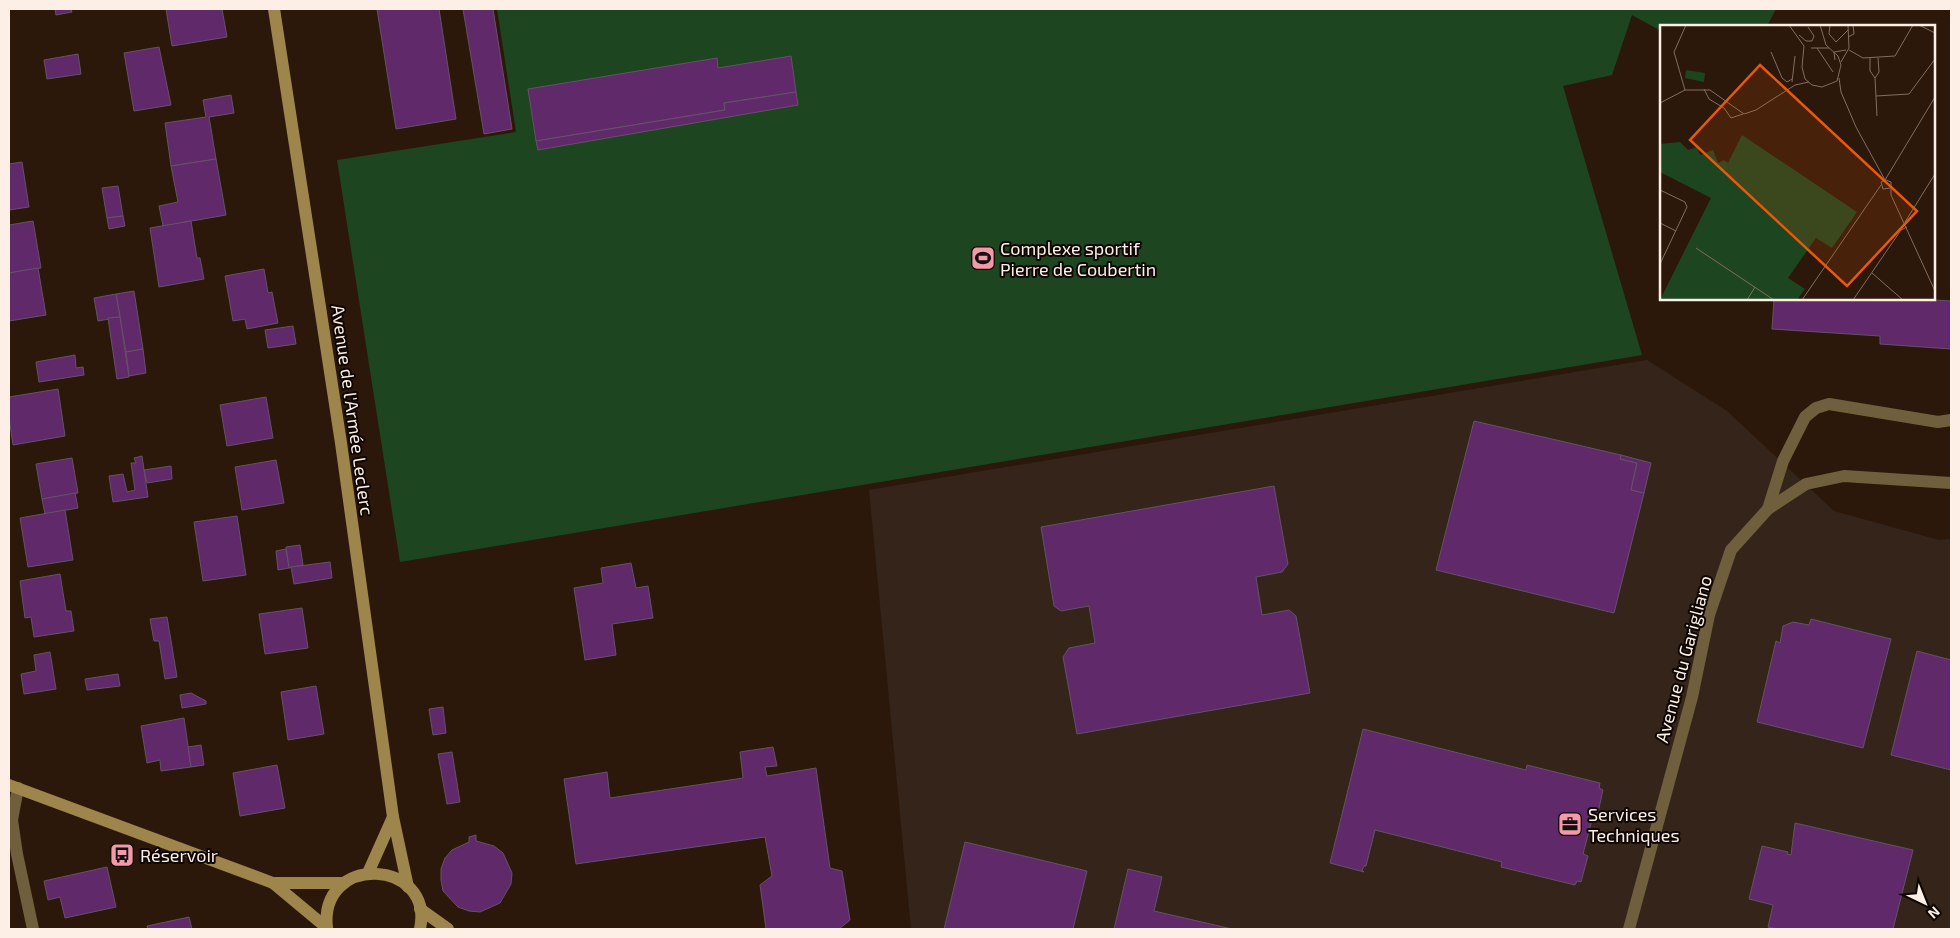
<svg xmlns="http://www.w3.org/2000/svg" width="1960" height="938" font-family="'Exo 2',sans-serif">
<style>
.industrial{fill:#34241a}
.green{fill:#1d451f}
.building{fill:#602a6a;stroke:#645267}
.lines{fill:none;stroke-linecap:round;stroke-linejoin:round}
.lane{stroke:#6f5f3d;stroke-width:12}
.street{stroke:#6f5f3d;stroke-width:12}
.secondary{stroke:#9e854c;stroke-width:12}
.labels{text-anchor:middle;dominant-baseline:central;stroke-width:4;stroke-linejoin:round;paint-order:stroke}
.poi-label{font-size:18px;fill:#fdefe6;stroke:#0e0602;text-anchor:start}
.street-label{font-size:18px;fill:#fdefe6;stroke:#0e0602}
.inset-road{fill:none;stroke:#806e62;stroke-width:1}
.view{fill:#e8590c;fill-opacity:0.15;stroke:#e8590c;stroke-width:2.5}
.inset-edge{fill:none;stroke:#fdefe6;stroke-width:2.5}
</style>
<rect width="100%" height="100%" fill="#2c180a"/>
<path class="industrial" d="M1647,360L1727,411L1834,511L1939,540L1951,539V929H911L869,490Z"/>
<path class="green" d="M497,9H1776L1767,26H1661V31L1632,15L1612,75L1563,86L1642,355L400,562L337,160L516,132Z"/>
<g class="building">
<path d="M55,9H71L72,12L56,15Z"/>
<path d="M166,9H222L227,37L172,46Z"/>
<path d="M377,9H439L456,119L396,129Z"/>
<path d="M463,9H493L512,129L484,134Z"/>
<path d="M159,47L171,105L134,111L124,53Z"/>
<path d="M78,54L81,74L47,79L44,60Z"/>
<path d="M791,56L796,92L724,103L725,110L536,141L528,89L717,58L718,68Z"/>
<path d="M796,92L798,105L538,150L536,141L725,110L724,103Z"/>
<path d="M231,95L234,113L209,117L216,159L171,166L165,123L206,117L203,100Z"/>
<path d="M216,159L226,215L163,226L159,206L178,202L171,166Z"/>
<path d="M22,162L29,207L9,210V164Z"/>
<path d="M118,186L123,216L107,218L102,188Z"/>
<path d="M123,216L125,226L109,229L107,218Z"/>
<path d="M33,221L41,268L9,273V225Z"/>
<path d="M191,221L197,258H200L204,279L159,287L150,228Z"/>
<path d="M38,268L46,315L9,321V273Z"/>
<path d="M264,269L268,293L272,292L278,323L247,329L245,319L233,321L225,276Z"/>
<path d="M134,291L143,349L126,352L116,294Z"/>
<path d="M116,294L120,317L98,321L94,298Z"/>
<path d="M1774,299H1917L1951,301V349L1880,344V336L1772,329Z"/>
<path d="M120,317L129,377L117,379L108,318Z"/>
<path d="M293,326L296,344L268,348L265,330Z"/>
<path d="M143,349L146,373L129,376L126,352Z"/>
<path d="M75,355L76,368L83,367L84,375L39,382L36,362Z"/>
<path d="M58,389L65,436L13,445L9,418V397Z"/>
<path d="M266,397L273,438L227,446L220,405Z"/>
<path d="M1474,421L1621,455L1620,459L1637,463L1631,490L1644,493L1614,613L1436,570Z"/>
<path d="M1621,455L1651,463L1644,493L1631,490L1637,463L1620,459Z"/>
<path d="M142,456L148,497L113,502L109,476L123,474L127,492L135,490L131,463H136L134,458Z"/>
<path d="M72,458L78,493L42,499L36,464Z"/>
<path d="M276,460L284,503L242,510L235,467Z"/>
<path d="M171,466L172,479L147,483L144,470Z"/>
<path d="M1274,486L1288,564L1282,572L1256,577L1262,615L1289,610L1296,616L1310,693L1077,734L1063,657L1069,648L1095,643L1089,606L1061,611L1054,606L1041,527Z"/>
<path d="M75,493L78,508L45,514L42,499Z"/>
<path d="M65,510L73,560L28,567L20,518Z"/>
<path d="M237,516L246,575L203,581L194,522Z"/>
<path d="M300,545L303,565L289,568L286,547Z"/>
<path d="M286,549L289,568L278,570L276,551Z"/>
<path d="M330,562L332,578L294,584L291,567Z"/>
<path d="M631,563L636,588L648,586L653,618L612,624L616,655L585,660L574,588L603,583L601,568Z"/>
<path d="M60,574L66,611H71L74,631L34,637L31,617L25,618L20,581Z"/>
<path d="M302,608L308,648L265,654L259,614Z"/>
<path d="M167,617L177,677L165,679L159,641H154L150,619Z"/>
<path d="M1811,619L1891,639L1863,748L1757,722L1776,641L1780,643L1783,626L1793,622L1809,625Z"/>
<path d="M1917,651L1951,660V770L1891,755Z"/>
<path d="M50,652L56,689L24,694L21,674L36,671L34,655Z"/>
<path d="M118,674L120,686L87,690L85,679Z"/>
<path d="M316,686L324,734L288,740L281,692Z"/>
<path d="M191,693L206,701V704L182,708L180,695Z"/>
<path d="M443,707L446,733L433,735L429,709Z"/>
<path d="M184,718L191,767L161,771L160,760L147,763L141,726Z"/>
<path d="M1363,729L1526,770L1527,765L1600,783L1599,788L1603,790L1597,817L1593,816L1583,854L1588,856L1581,882L1577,881L1575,885L1501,867L1502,862L1375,830L1366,866H1364L1362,870L1364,872L1330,863Z"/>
<path d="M201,745L204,765L191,767L188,747Z"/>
<path d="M773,747L777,766L765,767L767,776L816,768L830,868L842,871L850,920L839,929H766L760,885L772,876L765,837L576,864L564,779L607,772L610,798L743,778L740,752Z"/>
<path d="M452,752L460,802L447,804L438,754Z"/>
<path d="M277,765L285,808L240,816L233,773Z"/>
<path d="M1795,823L1913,850L1893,929H1777L1768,927L1773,905L1749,899L1762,846L1788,852L1787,854L1791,855Z"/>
<path d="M476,835V841L494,846L503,853L512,873L511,884L500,903L480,912L469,911L458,907L443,891L441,880V869L445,858L452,850L469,842V837Z"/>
<path d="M965,842L1087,871L1073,929H944Z"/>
<path d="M107,867L116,907L65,918L60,897L48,900L44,881Z"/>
<path d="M1128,869L1162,877L1154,911L1232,929H1114Z"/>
<path d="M189,917L192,929H148L147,926Z"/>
</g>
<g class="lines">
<path class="lane" d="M1768,509L1783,461L1805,417L1816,408L1829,404L1938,422L1951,420"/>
<g class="street">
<path d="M18,788L12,820L17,854L33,929"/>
<path d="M1629,929L1692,697L1709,615L1731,550L1768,509L1806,484L1844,476L1951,483"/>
</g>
<g class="secondary">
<path d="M274,9L341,443L393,817L408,887"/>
<path d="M9,785L273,883L327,928"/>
<path d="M368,873L393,817"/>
<path d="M273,883H344"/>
<path d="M420,909L448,929"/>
<path d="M327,929C318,852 435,859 420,929"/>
</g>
</g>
<defs>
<g id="stadium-square" transform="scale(1.25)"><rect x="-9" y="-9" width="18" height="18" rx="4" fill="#f39aa8" stroke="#0e0602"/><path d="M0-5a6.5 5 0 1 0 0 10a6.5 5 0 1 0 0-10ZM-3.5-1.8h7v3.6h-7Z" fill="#111"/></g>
<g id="office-square" transform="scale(1.25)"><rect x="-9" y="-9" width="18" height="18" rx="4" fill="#f39aa8" stroke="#0e0602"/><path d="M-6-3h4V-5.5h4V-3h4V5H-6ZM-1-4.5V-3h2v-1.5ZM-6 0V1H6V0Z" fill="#111"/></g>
<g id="bus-square" transform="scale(1.25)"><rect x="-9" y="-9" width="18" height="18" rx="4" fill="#f39aa8" stroke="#0e0602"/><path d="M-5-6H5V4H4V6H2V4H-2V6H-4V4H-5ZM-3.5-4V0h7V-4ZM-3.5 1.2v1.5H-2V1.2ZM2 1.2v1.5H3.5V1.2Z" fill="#111"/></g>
</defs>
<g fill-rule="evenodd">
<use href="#stadium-square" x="983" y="258"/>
<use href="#office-square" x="1570" y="824"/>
<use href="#bus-square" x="122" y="855"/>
</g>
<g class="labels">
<g class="poi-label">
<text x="1000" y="248">Complexe sportif<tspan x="1000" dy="21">Pierre de Coubertin</tspan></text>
<text x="1588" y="814">Services<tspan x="1588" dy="21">Techniques</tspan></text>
<text x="140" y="855">Réservoir</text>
</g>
<g class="street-label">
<text transform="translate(353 410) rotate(82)">Avenue de l'Armée Leclerc</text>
<text transform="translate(1683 659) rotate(-75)">Avenue du Garigliano</text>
</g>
</g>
<g transform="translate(1660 25)">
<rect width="275" height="275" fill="#2c180a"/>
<path d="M26,45L45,48L44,57L25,53ZM82,110L197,187L172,223L156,213L128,253L145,264L137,275H0L51,173L0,147V119L20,117L28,125L37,122L40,130L53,125L58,138L64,135L68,138Z" fill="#1d451f"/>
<path class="inset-road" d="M26,0L14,27L25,65H50L84,89L96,85L135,60L149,57M129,0L144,21L142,42L145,54L152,60L162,62L177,56L181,40L178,31L166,20L160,0M170,0L169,9L176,17L188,5M259,0L275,8M139,10L146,16H152L154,11L148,2M188,12L194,9L193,0M151,23H169M157,23L173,47M189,25L203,33L235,31L253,0M111,27L122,53L127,57L132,54M210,33V46L215,53L219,47L218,33M175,35L174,27L186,25M181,37L189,23L188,0M179,53L181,67L196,102L225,155M215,53L217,91M132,57L135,31M44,64L49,74L64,83L71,93L83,89M216,71L249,69L275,34M0,78L25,65M225,155L275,72M230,163L223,164L221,157L226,155L231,157V170L275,266M0,165L25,177L27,182L0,239M245,197L275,149M0,198L16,206M36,223L114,275M212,248L243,275M87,275L95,262M142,275L221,160M193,275L241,205L247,202"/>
<path class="view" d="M100,40L257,186L187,261L30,115Z"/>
<rect width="275" height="275" class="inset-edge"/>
</g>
<rect width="1960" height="938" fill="none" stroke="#fdefe6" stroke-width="20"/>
<g transform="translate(1925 903) rotate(137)" stroke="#0e0602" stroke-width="4" paint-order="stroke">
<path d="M0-4L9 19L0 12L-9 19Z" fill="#fdefe6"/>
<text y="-8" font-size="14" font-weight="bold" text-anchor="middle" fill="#fdefe6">N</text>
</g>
</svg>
